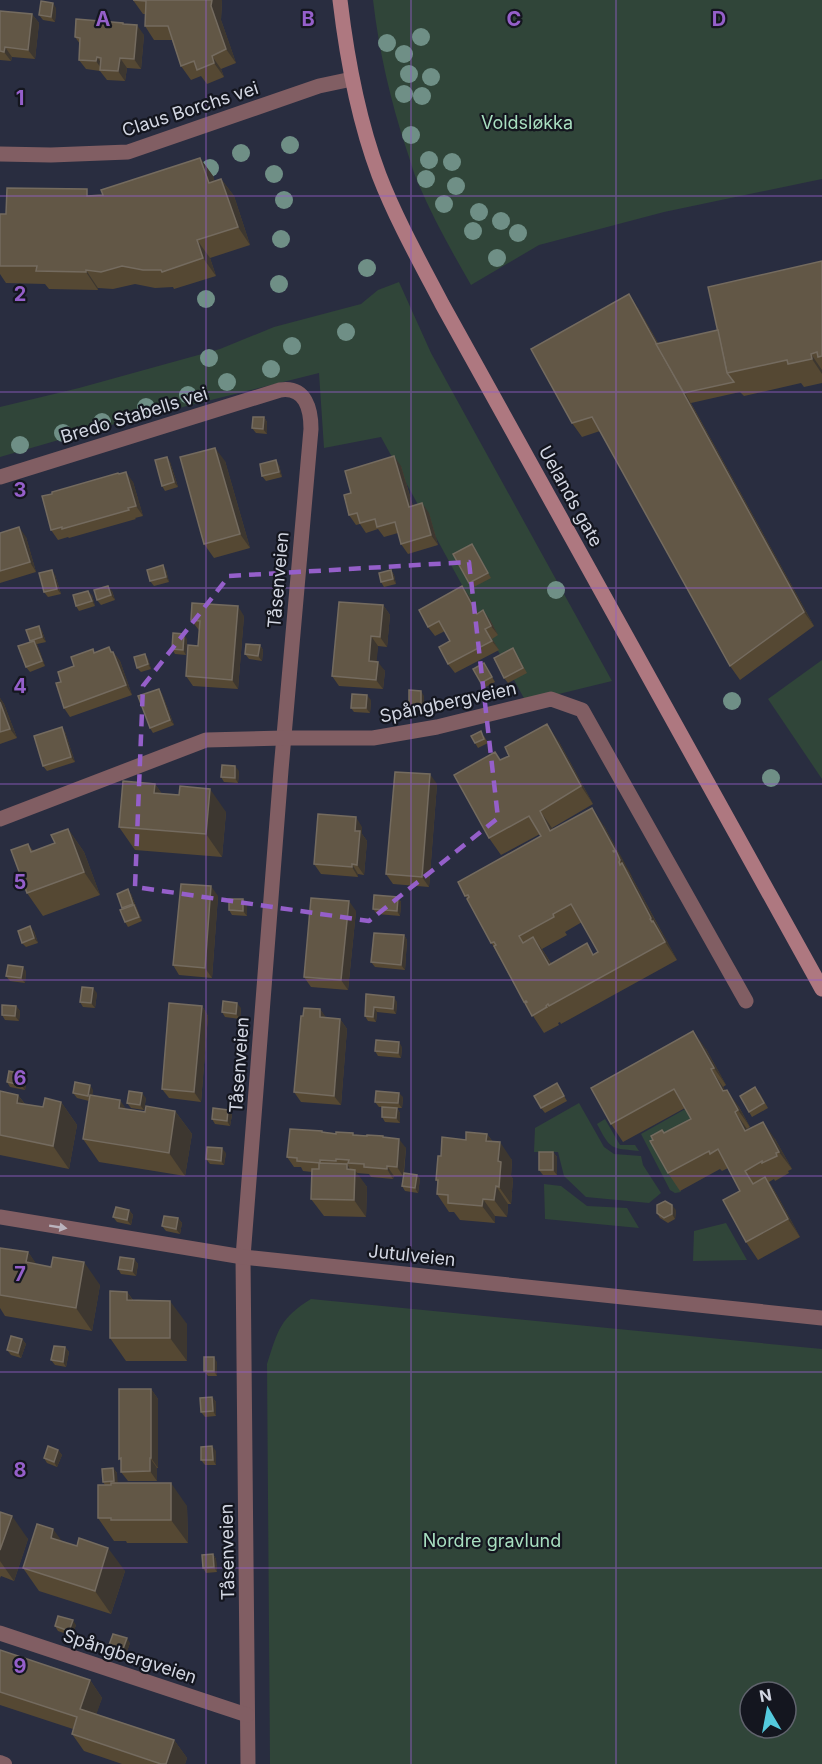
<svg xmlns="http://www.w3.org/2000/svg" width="822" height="1764" font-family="Inter,sans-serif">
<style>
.green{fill:#304539;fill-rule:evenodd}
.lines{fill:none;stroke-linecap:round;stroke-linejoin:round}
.lane{stroke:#815e63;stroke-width:14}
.street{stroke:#815e63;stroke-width:15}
.secondary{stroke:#ae7880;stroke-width:15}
.tree{fill:#6f8f86}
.wall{fill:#554833;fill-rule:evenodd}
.shaded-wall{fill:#3d3730}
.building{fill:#625746;stroke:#746b5f;stroke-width:1.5;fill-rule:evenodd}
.oneway{fill:#bab3bd}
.marked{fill:none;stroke:#955fca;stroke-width:4.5;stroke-dasharray:12 8;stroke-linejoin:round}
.grid{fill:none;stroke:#955fca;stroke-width:1.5;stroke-opacity:0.55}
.labels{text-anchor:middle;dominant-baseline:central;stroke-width:4.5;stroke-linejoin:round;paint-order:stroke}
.street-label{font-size:18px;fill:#d3d7e3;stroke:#14161f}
.park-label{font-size:18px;fill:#a8dfc0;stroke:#14161f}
.grid-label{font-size:20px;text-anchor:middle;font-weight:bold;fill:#955fca;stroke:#14161f;stroke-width:4.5;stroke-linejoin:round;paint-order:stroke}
</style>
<rect width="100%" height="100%" fill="#292d40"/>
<g class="green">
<path d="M373,0H822V179L664,212L539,245L471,285C452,252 433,218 418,183C413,172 410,159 406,148C390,99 379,51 373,0Z"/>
<path d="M399,282L431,353L612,681L526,702L381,437L324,448L319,373L107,426L0,457V407L79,388L220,349L274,327L361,304L378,290Z"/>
<path d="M822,660V779L768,699Z"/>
<path d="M579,1103L604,1147L614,1154L641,1156L643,1165L661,1193L649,1203L586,1197L564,1176L558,1152H534L535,1128Z"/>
<path d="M687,1108L703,1137L663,1160L681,1192L675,1193L670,1190L641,1134Z"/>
<path d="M605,1119L620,1145H635L639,1151C610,1148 611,1150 597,1124Z"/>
<path d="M544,1184L561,1186L587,1206L627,1208L639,1228L545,1219Z"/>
<path d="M726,1223L747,1260L693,1261L694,1231Z"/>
<path d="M311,1299L822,1349V1764H270L267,1364C278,1330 280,1318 311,1299ZM750,1692H786V1728H750Z"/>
</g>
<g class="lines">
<path class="lane" d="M0,1762L5,1764"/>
<g class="street">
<path d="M0,154L51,155L128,152L319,86L352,79"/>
<path d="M0,477L280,390C306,386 311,410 311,429L281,770L243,1257L248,1764"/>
<path d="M0,819L206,740L284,738H373L437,727L551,699L582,710L746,1001"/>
<path d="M0,1217L243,1257L822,1318"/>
<path d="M0,1633L247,1715"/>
</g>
<path class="secondary" d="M340,0C347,59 358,119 379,175C396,219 420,262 442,304L822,989"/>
</g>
<g class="tree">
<circle cx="421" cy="37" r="9"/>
<circle cx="387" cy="43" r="9"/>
<circle cx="404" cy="54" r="9"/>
<circle cx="409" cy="74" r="9"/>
<circle cx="431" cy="77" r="9"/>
<circle cx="404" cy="94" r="9"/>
<circle cx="422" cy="96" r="9"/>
<circle cx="411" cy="135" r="9"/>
<circle cx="290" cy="145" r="9"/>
<circle cx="241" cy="153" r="9"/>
<circle cx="429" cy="160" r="9"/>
<circle cx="452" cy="162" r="9"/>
<circle cx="210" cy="168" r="9"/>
<circle cx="274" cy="174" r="9"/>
<circle cx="426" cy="179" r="9"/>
<circle cx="456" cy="186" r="9"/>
<circle cx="284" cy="200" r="9"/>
<circle cx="444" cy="204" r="9"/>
<circle cx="479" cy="212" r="9"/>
<circle cx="501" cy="221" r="9"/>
<circle cx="473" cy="231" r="9"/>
<circle cx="518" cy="233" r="9"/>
<circle cx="281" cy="239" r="9"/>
<circle cx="497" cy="258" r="9"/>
<circle cx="367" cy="268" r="9"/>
<circle cx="279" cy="284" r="9"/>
<circle cx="206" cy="299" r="9"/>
<circle cx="346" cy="332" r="9"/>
<circle cx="292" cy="346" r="9"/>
<circle cx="209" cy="358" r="9"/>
<circle cx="271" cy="369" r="9"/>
<circle cx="227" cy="382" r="9"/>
<circle cx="188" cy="395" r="9"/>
<circle cx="146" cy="407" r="9"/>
<circle cx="102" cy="422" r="9"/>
<circle cx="63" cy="433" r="9"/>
<circle cx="20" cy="445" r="9"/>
<circle cx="556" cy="590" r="9"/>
<circle cx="732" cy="701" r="9"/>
<circle cx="771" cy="778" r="9"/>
</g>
<g class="wall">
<path d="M133,0H222L221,20L236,63L221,69L224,77L207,84L201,76L191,80L181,66L172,40H154L145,26V14H143Z"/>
<path d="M56,8L55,22L43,20L39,15Z"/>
<path d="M0,11L32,14L39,23L35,59L12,57L11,61L0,60Z"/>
<path d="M123,23L125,24L144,35L141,69L127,68L125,81L107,80L100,71L86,69L79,60L80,44L75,37Z"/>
<path d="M200,158L213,176L214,181L221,179L234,196L250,245L210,258L216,276L174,289L173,287L155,288L135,284L113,289L98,288V290L49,289L45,284L6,283L0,274V214H6L91,196L103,195Z"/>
<path d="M822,261V383L804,387L801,383L744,396L740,392L691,403L814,626L740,680L730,666L600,431L582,437L572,423L638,308L658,343L718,330Z"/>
<path d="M264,417L267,422V434L256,433L252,428Z"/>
<path d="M167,457L170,462L178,487L165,491L162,486Z"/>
<path d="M225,461L250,548L214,558L204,544Z"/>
<path d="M279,465L282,477L266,481L262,476Z"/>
<path d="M401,466L413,506L429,513L438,545L408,554L401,544L398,533L384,537L378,529L366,533L360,524L356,525L349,515L351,493Z"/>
<path d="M119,474L133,482L143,516L135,518L136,519L69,538L68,537L58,540L51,530Z"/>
<path d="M0,533L26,537L36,572L0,583Z"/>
<path d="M472,544L491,578L472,588L469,583Z"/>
<path d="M166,570L169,582L154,586L150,581Z"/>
<path d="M391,570L394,575L396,584L384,587L381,582Z"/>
<path d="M55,575L61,594L48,597L44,592Z"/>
<path d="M112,591L115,600L101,605L97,600Z"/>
<path d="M92,595L95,606L79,611L76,606Z"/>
<path d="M469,596L478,613L490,620L498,635L492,639L499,650L455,673L448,664L450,641L445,631L435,636L428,627Z"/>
<path d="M383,605L390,615L387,647L378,646L376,662L385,671L383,689L339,686L332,676Z"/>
<path d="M244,616L238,689L193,686L186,676L198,646L199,630L198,629L191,620Z"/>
<path d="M39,626L42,631L46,642L37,644L45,666L30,672L26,667L31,642L30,641Z"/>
<path d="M187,639L186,655L175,654L172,649Z"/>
<path d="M260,645L263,650L262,661L249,659L245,654Z"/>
<path d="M109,647L112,652H113L120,661L132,695L70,717L64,708L61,682L74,666L95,652Z"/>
<path d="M513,648L527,673L508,683L504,678Z"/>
<path d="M145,654L148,659L151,669L141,672L137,668Z"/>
<path d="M484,663L495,682L484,688L481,683Z"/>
<path d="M159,689L162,694L174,725L153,733L150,728Z"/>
<path d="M424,696V711H412L409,706Z"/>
<path d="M0,698L4,704L17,738L0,744Z"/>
<path d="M371,700L370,713L354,712L351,708Z"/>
<path d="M65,732L75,762L47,771L43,766Z"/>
<path d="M484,736L488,743L478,748L475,743Z"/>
<path d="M559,742L593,804L552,828L553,830L604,826L677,960L561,1024L560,1022L558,1023L559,1025L544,1033L524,1002L458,882L541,836L540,834L501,855L489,838L501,760ZM582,922L598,952L595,954L551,963L542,949L567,935L565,932Z"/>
<path d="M239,771L238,783L224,782L221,777Z"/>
<path d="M155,784L162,794L179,795L226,812L222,857L135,850L119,827Z"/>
<path d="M437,784L429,887L393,884L386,874Z"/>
<path d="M362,827V834L367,841L364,875L358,874V877L321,874L314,864Z"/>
<path d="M68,829L84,852L100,895L43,916L27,893L28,844L33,851L55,843Z"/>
<path d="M131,894L142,921L128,927L125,922L122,908Z"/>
<path d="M218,896L212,978L179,975L173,965Z"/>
<path d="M398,897L401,902L400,916L377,914L373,909Z"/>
<path d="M247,904V916L232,915L229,910Z"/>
<path d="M356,911L348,990L311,987L304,977Z"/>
<path d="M34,931L38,943L26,947L22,943Z"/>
<path d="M404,935L407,940L405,970L375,967L371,962Z"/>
<path d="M26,971L25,983L10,981L6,976Z"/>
<path d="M97,993L95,1008L83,1007L80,1002Z"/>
<path d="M366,994L397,1002L396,1014L377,1012L376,1022L368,1021L365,1016Z"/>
<path d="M16,1006L20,1011L19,1021L5,1020L2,1015Z"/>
<path d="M202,1006L208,1016L201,1102L169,1098L162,1089Z"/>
<path d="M241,1008L240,1019L225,1017L222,1012Z"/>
<path d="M320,1009L326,1018L340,1019L347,1029L341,1105L301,1102L294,1092L303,1016Z"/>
<path d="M402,1047L401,1058L378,1056L375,1051Z"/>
<path d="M706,1049L726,1085L723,1087L725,1090L739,1107L750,1127L747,1129V1130L775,1139L792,1169L788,1171L789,1173L775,1181L774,1179L769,1182L777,1195L800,1237L758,1260L746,1242L740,1191L728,1168L722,1171L720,1169L680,1191L668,1173L665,1133L691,1119L685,1108L623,1142L611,1124Z"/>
<path d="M23,1074L27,1079L25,1090L10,1087L7,1082Z"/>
<path d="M557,1083L567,1101L545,1113L541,1108Z"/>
<path d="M93,1090L92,1095L126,1109L145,1112L175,1111L192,1134L185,1176L99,1162L83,1139L89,1101L77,1098L73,1093Z"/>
<path d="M0,1091L18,1095L25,1104L43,1107L61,1102L77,1125L69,1169L0,1155Z"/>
<path d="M759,1092L768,1108L752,1117L749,1112Z"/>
<path d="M403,1097L402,1108H391H397L400,1113V1123L385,1122L382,1117V1107H379L375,1102Z"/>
<path d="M146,1098L144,1110L131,1108L127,1103Z"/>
<path d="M228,1110L232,1115L230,1126L215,1124L212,1119Z"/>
<path d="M323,1132L384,1137L406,1148L404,1173L417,1175L420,1179L418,1193L405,1191L402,1186L403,1176H394L393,1179L371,1177L369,1174L356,1173L367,1187L366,1217L324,1216L311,1199L312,1172L303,1171L301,1167H294L287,1157Z"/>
<path d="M487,1134L493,1142L512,1160L511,1176L513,1179L511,1204H508L507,1217L495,1216V1223L460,1220L454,1212H449L437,1194L438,1183L436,1180L441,1156L466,1140Z"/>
<path d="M553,1152L557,1157V1175H543L539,1170Z"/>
<path d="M226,1153L224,1165L210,1164L206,1159Z"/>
<path d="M129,1210L133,1215L131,1225L117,1222L113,1217Z"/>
<path d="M676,1210L675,1219L668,1223L660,1218L657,1213Z"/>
<path d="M178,1218L182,1223L180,1234L166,1231L162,1226Z"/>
<path d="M0,1248L28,1252L36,1264L100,1285L92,1331L5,1316L0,1308Z"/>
<path d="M134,1259L138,1264L136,1276L121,1274L118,1269Z"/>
<path d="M127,1292L133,1300L187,1324V1361H126L110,1338Z"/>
<path d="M22,1339L26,1344L21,1358L11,1355L7,1350Z"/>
<path d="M65,1347L69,1352L66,1367L55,1365L51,1360Z"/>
<path d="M217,1362V1376H208L204,1371Z"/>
<path d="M151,1389L158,1399V1468H157V1481H128L121,1472V1461L119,1459Z"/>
<path d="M212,1397L216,1402V1416L205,1417L201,1412Z"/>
<path d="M58,1450L62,1455L57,1467L47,1463L44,1458Z"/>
<path d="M216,1451V1465H205L201,1460Z"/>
<path d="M113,1468L117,1473V1483L187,1506L188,1543H127L126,1541H114L98,1518L105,1485L103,1482Z"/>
<path d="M0,1512L28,1539L14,1581L1,1576L0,1578Z"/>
<path d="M62,1542L77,1546L125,1571L111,1614L39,1591L23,1568Z"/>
<path d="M213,1554L216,1559L217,1572L206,1573L203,1568Z"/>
<path d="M76,1625L72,1636L58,1631L55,1626Z"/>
<path d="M130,1643L126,1654L113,1649L109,1645Z"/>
<path d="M0,1650L90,1680L102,1698L96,1714L174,1740L187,1758L185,1764H122L84,1751L72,1734L73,1729L0,1705Z"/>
</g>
<g class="shaded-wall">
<path d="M212,0H222L221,20L236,63L226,49L211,6Z"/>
<path d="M53,3L56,8L55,22L51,17Z"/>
<path d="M32,14L39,23L35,59L28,50Z"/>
<path d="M137,25L144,35L141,69L134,59Z"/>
<path d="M5,47L12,57L11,61L4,52Z"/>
<path d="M212,56L221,69L224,77L214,63Z"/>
<path d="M97,57L104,67L103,71L96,61Z"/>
<path d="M120,58L127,68L125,81L118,71Z"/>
<path d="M200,158L213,176L221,200L209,183Z"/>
<path d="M221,179L234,196L250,245L238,227Z"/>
<path d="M197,240L210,258L216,276L203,258Z"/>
<path d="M86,270L98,288V290L86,272Z"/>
<path d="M629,294L638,308L814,626L804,612Z"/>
<path d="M811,354L822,370V374L812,359Z"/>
<path d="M264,417L267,422V434L263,429Z"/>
<path d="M215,448L225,461L250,548L240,534Z"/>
<path d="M394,456L401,466L416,517L409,507Z"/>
<path d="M167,457L170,462L178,487L174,482Z"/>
<path d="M276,460L279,465L282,477L279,472Z"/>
<path d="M126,472L133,482L143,516L136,506Z"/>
<path d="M422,503L429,513L438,545L431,535Z"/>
<path d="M19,527L26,537L36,572L30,562Z"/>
<path d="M163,565L166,570L169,582L166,577Z"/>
<path d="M52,570L55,575L61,594L57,589Z"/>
<path d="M391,570L394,575L396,584L393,579Z"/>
<path d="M108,586L112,591L115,600L111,595Z"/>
<path d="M462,586L469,596L484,623L477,614Z"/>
<path d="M88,591L92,595L95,606L92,601Z"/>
<path d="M383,605L390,615L387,647L380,637Z"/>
<path d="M238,606L244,616L238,689L232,680Z"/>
<path d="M483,610L490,620L498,635L491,626Z"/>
<path d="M39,626L42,631L46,642L42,637Z"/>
<path d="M485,629L492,639L499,650L492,641Z"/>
<path d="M184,634L187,639L186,655L183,650Z"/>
<path d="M371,636L378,646L376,671L369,661Z"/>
<path d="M34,641L38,646L45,666L42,661Z"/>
<path d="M260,645L263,650L262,661L258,656Z"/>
<path d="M109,647L115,657L113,652L120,661L132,695L126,685Z"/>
<path d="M145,654L148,659L151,669L148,664Z"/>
<path d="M378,662L385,671L383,689L376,680Z"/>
<path d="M159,689L162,694L174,725L170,720Z"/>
<path d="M421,691L424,696V711L421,706Z"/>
<path d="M367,695L371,700L370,713L366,708Z"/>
<path d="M0,698L4,704L17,738L10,729L0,702Z"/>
<path d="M547,724L559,742L593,804L581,786Z"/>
<path d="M62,727L65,732L75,762L71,757Z"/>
<path d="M235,766L239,771L238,783L235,778Z"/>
<path d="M430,774L437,784L429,887L422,877Z"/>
<path d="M155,784L171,807L154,793Z"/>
<path d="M210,789L226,812L222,857L206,834Z"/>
<path d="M592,808L604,826L627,867L615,850Z"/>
<path d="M540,811L552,828L563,849L550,831Z"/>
<path d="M356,817L362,827V834L367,841L364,875L357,865L355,831Z"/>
<path d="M68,829L84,852L100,895L84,872Z"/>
<path d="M616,851L628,869L633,878L620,860Z"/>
<path d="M622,863L634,881L663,935L651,918Z"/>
<path d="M352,864L358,874V877L352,867Z"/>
<path d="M211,886L218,896L212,978L205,968Z"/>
<path d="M128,889L131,894L142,921L139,917Z"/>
<path d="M398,897L401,902L400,916L397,911Z"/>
<path d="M243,899L247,904V916L243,911Z"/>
<path d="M349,901L356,911L348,990L341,980Z"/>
<path d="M653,921L666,939L677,960L665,942Z"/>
<path d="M30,926L34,931L38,943L34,938Z"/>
<path d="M404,935L407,940L405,970L401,965Z"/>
<path d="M533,937L546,955L561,982L549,965Z"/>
<path d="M23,967L26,971L25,983L21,978Z"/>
<path d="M93,988L97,993L95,1008L91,1003Z"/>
<path d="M394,997L397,1002L396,1014L393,1009Z"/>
<path d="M237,1003L241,1008L240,1019L236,1014Z"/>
<path d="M16,1006L20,1011L19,1021L15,1016Z"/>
<path d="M202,1006L208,1016L201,1102L194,1092Z"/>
<path d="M374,1007L377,1012L376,1022L373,1017Z"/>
<path d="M320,1009L327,1019L320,1017Z"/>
<path d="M340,1019L347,1029L341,1105L334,1096Z"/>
<path d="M693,1031L706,1049L726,1085L714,1068Z"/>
<path d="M399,1042L402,1047L401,1058L398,1053Z"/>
<path d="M711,1069L723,1087L736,1109L723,1091Z"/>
<path d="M23,1074L27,1079L25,1090L21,1085Z"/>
<path d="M90,1085L93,1090L91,1101L88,1096Z"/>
<path d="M727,1090L739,1107L750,1127L738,1110Z"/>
<path d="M142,1093L146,1098L144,1110L140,1105Z"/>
<path d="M399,1093L403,1097L402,1108L398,1103Z"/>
<path d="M18,1095L35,1118L17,1103Z"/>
<path d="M120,1100L136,1123L119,1108Z"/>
<path d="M61,1102L77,1125L69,1169L53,1146Z"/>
<path d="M397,1108L400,1113V1123L396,1118Z"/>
<path d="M228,1110L232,1115L230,1126L227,1121Z"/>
<path d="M175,1111L192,1134L185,1176L169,1153Z"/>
<path d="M735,1112L747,1129L757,1149L745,1131Z"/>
<path d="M763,1122L775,1139L792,1169L779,1152Z"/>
<path d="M487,1134L499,1151L500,1142L512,1160L511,1176L513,1179L511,1204L499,1187L486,1141Z"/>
<path d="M399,1139L406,1148L403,1176L397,1167Z"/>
<path d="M222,1148L226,1153L224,1165L221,1161Z"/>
<path d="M553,1152L557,1157V1175L553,1170Z"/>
<path d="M347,1164L354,1175L355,1170L367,1187L366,1217L354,1200L347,1169Z"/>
<path d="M387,1166L394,1176L393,1179L387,1169Z"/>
<path d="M417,1175L420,1179L418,1193L415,1188Z"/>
<path d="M765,1177L777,1195L800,1237L788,1219Z"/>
<path d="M496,1186L508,1204L507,1217L494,1200Z"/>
<path d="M483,1199L495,1216V1223L482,1206Z"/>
<path d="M672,1205L676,1210L675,1219L672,1214Z"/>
<path d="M129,1210L133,1215L131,1225L127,1220Z"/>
<path d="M178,1218L182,1223L180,1234L176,1229Z"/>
<path d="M28,1252L44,1275L26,1262Z"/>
<path d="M134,1259L138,1264L136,1276L132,1271Z"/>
<path d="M84,1262L100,1285L92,1331L76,1308Z"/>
<path d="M127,1292L143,1315L127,1300Z"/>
<path d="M170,1301L187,1324V1361L170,1338Z"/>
<path d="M22,1339L26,1344L21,1358L18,1353Z"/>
<path d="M65,1347L69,1352L66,1367L63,1362Z"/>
<path d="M214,1357L217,1362V1376L214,1371Z"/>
<path d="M151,1389L158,1399V1468L151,1458Z"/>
<path d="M212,1397L216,1402V1416L213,1411Z"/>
<path d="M212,1446L216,1451V1465L213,1460Z"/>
<path d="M58,1450L62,1455L57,1467L54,1462Z"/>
<path d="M150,1458L157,1468V1481L150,1471Z"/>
<path d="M113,1468L117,1473L118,1486L114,1481Z"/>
<path d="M171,1483L187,1506L188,1543L171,1520Z"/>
<path d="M12,1516L28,1539L14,1581L0,1561V1550Z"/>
<path d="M53,1529L70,1552L51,1538Z"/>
<path d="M108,1548L125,1571L111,1614L95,1591Z"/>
<path d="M213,1554L216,1559L217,1572L214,1567Z"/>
<path d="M73,1620L76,1625L72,1636L69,1631Z"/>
<path d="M127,1638L130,1643L126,1654L123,1649Z"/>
<path d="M90,1680L102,1698L92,1727L80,1709Z"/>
<path d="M174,1740L187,1758L185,1764H166Z"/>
</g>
<g class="building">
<path d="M133,0H212L211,6L226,49L212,56L214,63L197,70L194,61L181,66L168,26H145L146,1Z"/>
<path d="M41,1L53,3L51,17L39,15Z"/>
<path d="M0,11L32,14L28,50L5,47L4,52L0,51Z"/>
<path d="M76,19L123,23V24L137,25L134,59L120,58L118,71L100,70L101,58L97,57L96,61L79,60L80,38L75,37Z"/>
<path d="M200,158L209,183L221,179L238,227L197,240L203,258L162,272L161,270H143L122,266L101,272L86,270V272L36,271L37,266H0V214H6L7,188L87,189V196L103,195L101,190Z"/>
<path d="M822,261V356L818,357L817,352L811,354L812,359L788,364L787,360L727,373L708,287Z"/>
<path d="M629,294L804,612L730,666L592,417L572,423L531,349Z"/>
<path d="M718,330L727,373L734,382L684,393L656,344Z"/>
<path d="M253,417H264L263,429L252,428Z"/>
<path d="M215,448L240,534L204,544L180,457Z"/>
<path d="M394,456L409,507L422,503L431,535L401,544L395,522L377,527L375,519L360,523L357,513L349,515L344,495L351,493L345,471Z"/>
<path d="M167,457L174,482L162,486L155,460Z"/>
<path d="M276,460L279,472L262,476L260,464Z"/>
<path d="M126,472L136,506L128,508L129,510L62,529V527L51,530L42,496L52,494V492L118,473L119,474Z"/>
<path d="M19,527L30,562L0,571V533Z"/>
<path d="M472,544L488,573L469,583L453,554Z"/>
<path d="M163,565L166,577L150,581L147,570Z"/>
<path d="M52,570L57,589L44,592L39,573Z"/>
<path d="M391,570L393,579L381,582L379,573Z"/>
<path d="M108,586L111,595L97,600L94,590Z"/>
<path d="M462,586L477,614L483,610L491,626L485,629L492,641L448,664L439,647L450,641L439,621L428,627L419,610Z"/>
<path d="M88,591L92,601L76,606L73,595Z"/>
<path d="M339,602L383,605L380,637L371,636L369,661L378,662L376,680L332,676Z"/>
<path d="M192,603L238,606L232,680L186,676L188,645L198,646L200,621L191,620Z"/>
<path d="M39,626L42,637L30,641L26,630Z"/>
<path d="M173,633L184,634L183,650L172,649Z"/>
<path d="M34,641L42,661L26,667L18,646Z"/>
<path d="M246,644L260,645L258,656L245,654Z"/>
<path d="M109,647L111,652H113L126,685L64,708L56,683L61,682L58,672L74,666L71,657L93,649L94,653Z"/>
<path d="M513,648L523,668L504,678L494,658Z"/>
<path d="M145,654L148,664L137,668L134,657Z"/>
<path d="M484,663L492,677L481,683L473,669Z"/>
<path d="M159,689L170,720L150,728L138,696Z"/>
<path d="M409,690L421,691V706H409Z"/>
<path d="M352,694L367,695L366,708H351Z"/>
<path d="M0,702L10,729L0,732Z"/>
<path d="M547,724L581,786L540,811L550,831L592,808L615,850L613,851L614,852L616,851L620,860L619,862L620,865L622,863L651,918L650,919L652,922L653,921L665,942L549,1006L548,1004L546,1006L547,1007L532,1016L525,1003L527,1002L526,1001L524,1002L494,946L496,945L494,942L491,943L467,899L469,897L468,895L465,896L458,882L541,836L529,816L489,838L454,775L495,752L500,760L509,756L505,747ZM571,904L598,952L593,955L587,943L549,965L533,937L523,943L519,936L554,917L553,914Z"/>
<path d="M62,727L71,757L43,766L34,736Z"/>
<path d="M481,731L484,739L475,743L471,736Z"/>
<path d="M222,765L235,766V778L221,777Z"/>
<path d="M395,772L430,774L422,877L386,874Z"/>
<path d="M123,781L155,784L154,793L179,795L180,786L210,789L206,834L119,827Z"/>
<path d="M318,814L356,817L355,831H360L357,865L352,864V867L314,864Z"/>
<path d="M68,829L84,872L27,893L11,850L28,844L31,852L55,843L51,835Z"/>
<path d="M181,884L211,886L205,968L173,965Z"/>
<path d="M128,889L133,904L122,908L117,894Z"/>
<path d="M374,895L398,897L397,911L373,909Z"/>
<path d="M311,898L349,901L341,980L304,977Z"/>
<path d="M229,899H243V911L229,910Z"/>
<path d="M134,905L139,917L125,922L120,910Z"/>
<path d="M30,926L34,938L22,943L18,931Z"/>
<path d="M374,933L404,935L401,965L371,962Z"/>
<path d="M8,965L23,967L21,978L6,976Z"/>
<path d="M82,987L93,988L91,1003L80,1002Z"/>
<path d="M366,994L394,997L393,1009L374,1007L373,1017L365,1016Z"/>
<path d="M223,1001L237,1003L236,1014L222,1012Z"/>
<path d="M169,1003L202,1006L194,1092L162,1089Z"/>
<path d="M2,1005L16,1006L15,1016L2,1015Z"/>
<path d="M304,1008L320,1009V1017L340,1019L334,1096L294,1092L301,1016H303Z"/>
<path d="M693,1031L714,1068L711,1069L723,1091L727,1090L738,1110L735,1112L745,1131L763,1122L779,1152L776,1153L777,1156L762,1163V1161L745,1171L753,1184L765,1177L788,1219L746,1242L723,1200L740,1191L718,1149L710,1154L709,1151L668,1173L650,1141L653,1140L651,1136L662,1130L664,1133L691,1119L674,1089L611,1124L591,1088Z"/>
<path d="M376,1040L399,1042L398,1053L375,1051Z"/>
<path d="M9,1071L23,1074L21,1085L7,1082Z"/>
<path d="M75,1082L90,1085L88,1096L73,1093Z"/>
<path d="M557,1083L564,1096L541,1108L534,1096Z"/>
<path d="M755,1087L764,1103L749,1112L740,1096Z"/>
<path d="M0,1091L18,1095L17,1103L43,1107L45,1098L61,1102L53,1146L0,1135Z"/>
<path d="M129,1091L142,1093L140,1105L127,1103Z"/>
<path d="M376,1091L399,1093L398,1103L375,1102Z"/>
<path d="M90,1095L120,1100L119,1108L145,1112L146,1106L175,1111L169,1153L83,1139Z"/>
<path d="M382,1107L397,1108L396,1118L382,1117Z"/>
<path d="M213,1108L228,1110L227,1121L212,1119Z"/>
<path d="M290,1129L322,1131V1132L336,1134V1132L353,1133V1135L367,1136V1135L383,1136V1137L399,1139L397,1167L387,1166V1169L364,1167V1164L348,1163L349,1160L336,1159V1161L320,1160V1163L297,1161V1158L287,1157Z"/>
<path d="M466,1132L487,1134L486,1141L500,1142L498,1161L501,1162L499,1187L496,1186L494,1200L483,1199L482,1206L448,1203V1195L437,1194L438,1180H436L438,1156H441L442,1137L466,1140Z"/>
<path d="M207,1147L222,1148L221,1161L206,1159Z"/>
<rect x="539" y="1152" width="14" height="18"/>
<path d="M319,1163L347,1164V1169L355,1170L354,1200L311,1199L312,1169H319Z"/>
<path d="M404,1173L417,1175L415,1188L402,1186Z"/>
<path d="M665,1201L672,1205V1214L664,1218L657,1213V1205Z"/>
<path d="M116,1207L129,1210L127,1220L113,1217Z"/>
<path d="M164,1216L178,1218L176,1229L162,1226Z"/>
<path d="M0,1248L28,1252L26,1262L51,1267L53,1257L84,1262L76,1308L0,1295Z"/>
<path d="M120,1257L134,1259L132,1271L118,1269Z"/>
<path d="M110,1291L127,1292V1300L170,1301V1338H110Z"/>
<path d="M11,1336L22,1339L18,1353L7,1350Z"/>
<path d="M54,1346L65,1347L63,1362L51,1360Z"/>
<rect x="204" y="1357" width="10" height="14"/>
<path d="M119,1389H151V1458H150V1471L121,1472V1458L119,1459Z"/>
<path d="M212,1397L213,1411L201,1412L200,1398Z"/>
<path d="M48,1446L58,1450L54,1462L44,1458Z"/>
<path d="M212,1446L213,1460H201V1447Z"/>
<path d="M113,1468L114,1481L103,1482L102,1469Z"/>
<path d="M111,1483H171V1520H111V1518H98V1485H111Z"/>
<path d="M0,1512L12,1516L0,1550Z"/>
<path d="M37,1524L53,1529L51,1538L77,1546L79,1538L108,1548L95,1591L23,1568Z"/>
<path d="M213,1554L214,1567L203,1568L202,1555Z"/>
<path d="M58,1616L73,1620L69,1631L55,1626Z"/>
<path d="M113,1634L127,1638L123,1649L109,1645Z"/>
<path d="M0,1650L90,1680L80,1709L174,1740L166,1764H161L72,1734L77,1717L0,1692Z"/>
</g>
<defs><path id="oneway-solid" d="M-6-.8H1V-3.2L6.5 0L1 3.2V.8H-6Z" transform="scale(1.5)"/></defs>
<use class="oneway" href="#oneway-solid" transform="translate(58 1227) rotate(9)"/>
<path class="marked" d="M469,562L498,818L369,921L135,887L143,686L229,576Z"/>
<path class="grid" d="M206,0V1764M411,0V1764M616,0V1764M0,196H822M0,392H822M0,588H822M0,784H822M0,980H822M0,1176H822M0,1372H822M0,1568H822"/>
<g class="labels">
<g class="street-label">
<text transform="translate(190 109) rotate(-18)">Claus Borchs vei</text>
<text transform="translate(134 415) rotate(-17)">Bredo Stabells vei</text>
<text transform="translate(571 496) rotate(61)">Uelands gate</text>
<text transform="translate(278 580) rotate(-85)">Tåsenveien</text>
<text transform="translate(448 702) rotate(-12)">Spångbergveien</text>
<text transform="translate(239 1065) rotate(-86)">Tåsenveien</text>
<text transform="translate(412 1255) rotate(6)">Jutulveien</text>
<text transform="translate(227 1552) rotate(-91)">Tåsenveien</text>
<text transform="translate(130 1656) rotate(18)">Spångbergveien</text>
</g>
<g class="park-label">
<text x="527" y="122">Voldsløkka</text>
<text x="492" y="1540">Nordre gravlund</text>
</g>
</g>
<g class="grid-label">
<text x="103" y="26">A</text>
<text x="308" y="26">B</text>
<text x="514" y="26">C</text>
<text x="719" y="26">D</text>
<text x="20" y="105">1</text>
<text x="20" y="301">2</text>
<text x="20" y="497">3</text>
<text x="20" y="693">4</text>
<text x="20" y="889">5</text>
<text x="20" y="1085">6</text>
<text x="20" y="1281">7</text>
<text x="20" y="1477">8</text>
<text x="20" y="1673">9</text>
</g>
<g transform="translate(768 1710) rotate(350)"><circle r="28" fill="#14161f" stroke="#60636d" stroke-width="1.5"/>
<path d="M0-4.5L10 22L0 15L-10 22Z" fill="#54cadd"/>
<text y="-9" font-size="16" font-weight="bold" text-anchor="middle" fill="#d3d7e3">N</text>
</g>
</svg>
